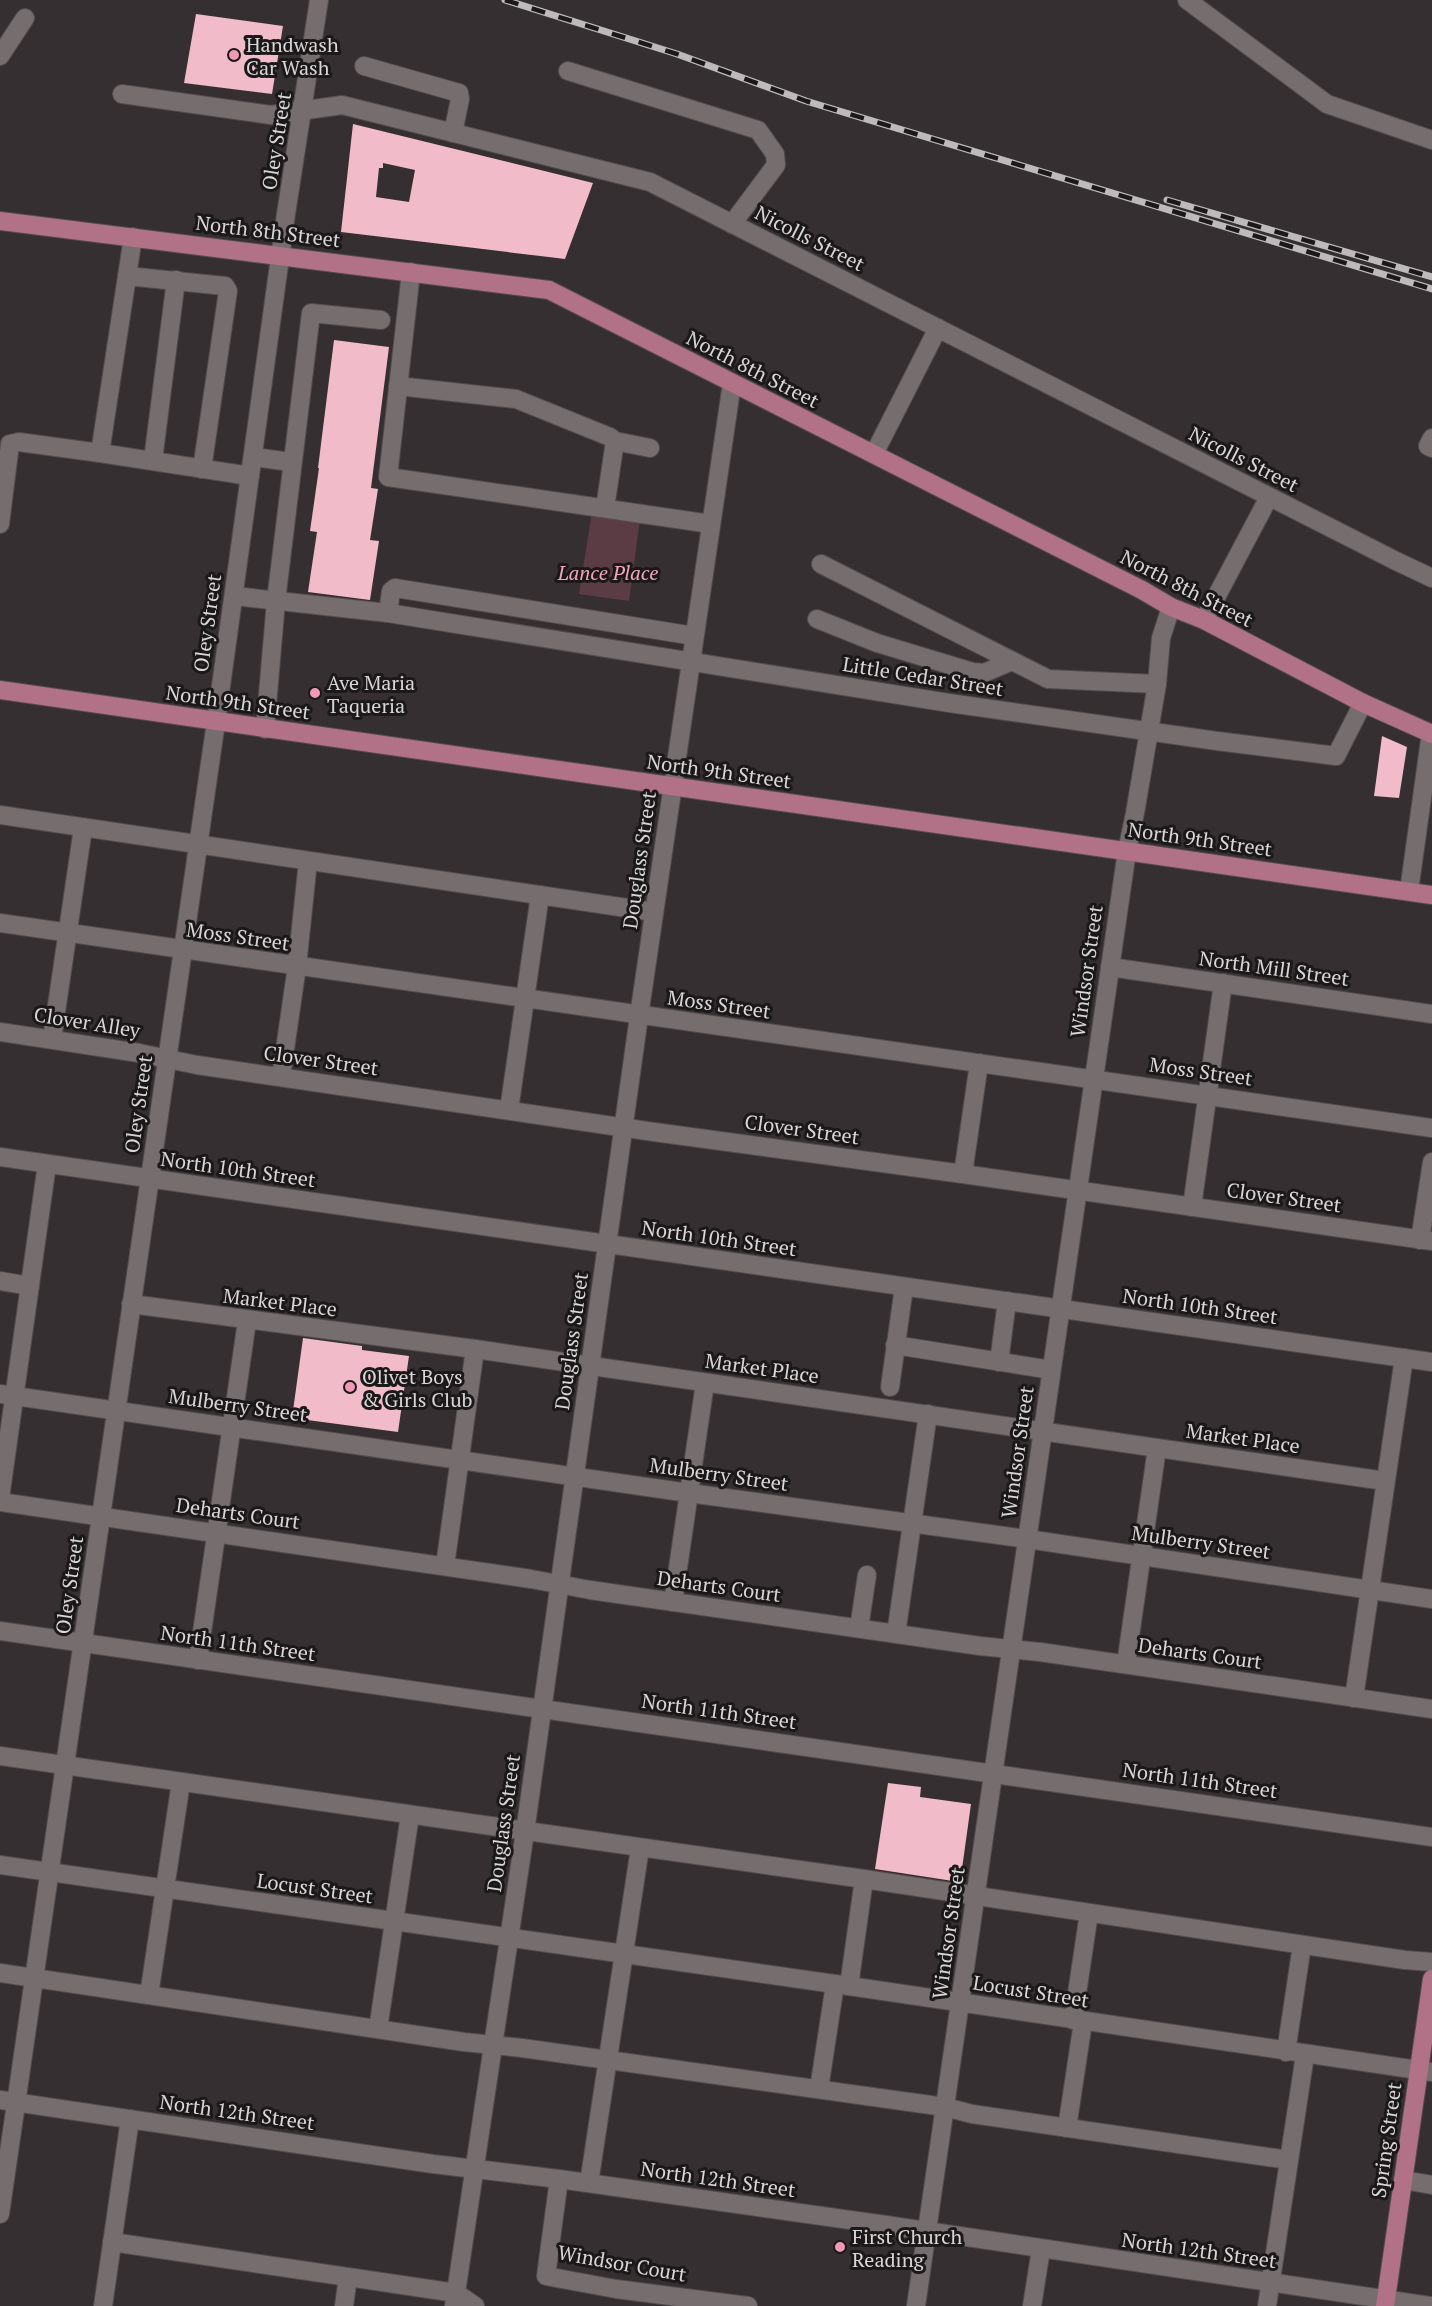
<svg xmlns="http://www.w3.org/2000/svg" width="1432" height="2306" font-family="'PT Serif',serif">
<style>
.green{fill:#5b3c45}
.building{fill:#f1bbca;fill-rule:evenodd}
.lines{fill:none;stroke-linecap:round;stroke-linejoin:round}
.minor-casing{stroke:#534c4e;stroke-width:20}
.major-casing{stroke:#534c4e;stroke-width:20}
.minor{stroke:#766d6f;stroke-width:18}
.major{stroke:#b17287;stroke-width:18}
.rail-casing{stroke:#beb9ba;stroke-width:7}
.rail{stroke:#1b1819;stroke-width:4.5;stroke-dasharray:14;stroke-linecap:butt}
.poi-dot{fill:#f09ab5;stroke:#1b1819;stroke-width:2}
.labels{text-anchor:middle;dominant-baseline:central;stroke-width:6;stroke-linejoin:round;paint-order:stroke}
.poi-label{font-size:20px;fill:#dad5d6;stroke:#1b1819;text-anchor:start}
.street-label{font-size:20px;fill:#dad5d6;stroke:#1b1819}
.park-label{font-size:20px;font-style:italic;fill:#f2a5bc;stroke:#1b1819}
</style>
<rect width="100%" height="100%" fill="#362f31"/>
<path class="green" d="M592,512L640,519L629,601L579,594Z"/>
<g class="building">
<path d="M196,14L283,26L272,94L184,83Z"/>
<path d="M353,124L593,183L565,259L341,232ZM383,163L415,170L409,202L376,197L379,168H383Z"/>
<path d="M334,340L389,347L371,488L378,489L370,540L379,541L370,600L308,592L317,532L310,531L319,468H318Z"/>
<path d="M1382,736L1407,747L1399,798L1374,796Z"/>
<path d="M303,1338L362,1346V1350L409,1356L398,1432L292,1418Z"/>
<path d="M888,1783L921,1787L920,1797L971,1804L961,1876L954,1875L953,1881L875,1869Z"/>
</g>
<g class="lines">
<g class="minor-casing">
<g id="minor">
<path d="M1187,0L1327,104L1432,140"/>
<path d="M0,56L25,18"/>
<path d="M364,66L459,93L460,99L453,133"/>
<path d="M568,71L758,130L775,154L776,165L732,224"/>
<path d="M122,94L271,115L342,105L650,182L1396,561L1432,578"/>
<path d="M133,237L100,453L250,476"/>
<path d="M411,272L388,477L711,524"/>
<path d="M127,276L225,286L228,291L202,469"/>
<path d="M398,386L516,399L610,437L615,441L650,448"/>
<path d="M1432,438L1428,446L1432,448"/>
<path d="M874,454L938,328"/>
<path d="M253,457L291,462"/>
<path d="M153,460L176,280"/>
<path d="M605,508L615,441"/>
<path d="M0,524L10,444L19,442L100,453"/>
<path d="M821,564L1048,679L1157,684"/>
<path d="M234,596L388,613L949,703L1217,741L1336,756L1363,703"/>
<path d="M388,613L391,591L395,588L694,636"/>
<path d="M817,619L877,643L973,672L984,673L1012,661"/>
<path d="M1204,620L1269,497"/>
<path d="M265,729L276,601L311,313L381,320"/>
<path d="M0,815L654,912"/>
<path d="M1409,891L1431,733"/>
<path d="M0,923L1432,1128"/>
<path d="M1110,967L1432,1014"/>
<path d="M0,1032L139,1053L197,1065L654,1132L963,1174L1432,1241"/>
<path d="M52,1039L83,828"/>
<path d="M281,1077L297,966L308,861"/>
<path d="M509,1110L540,895"/>
<path d="M0,1157L1432,1362"/>
<path d="M963,1174L979,1063"/>
<path d="M1192,1207L1223,983"/>
<path d="M1420,1240L1432,1162"/>
<path d="M0,1281L30,1286"/>
<path d="M131,1304L475,1349L1385,1481"/>
<path d="M895,1345L1051,1370"/>
<path d="M999,1362L1007,1301"/>
<path d="M890,1387L904,1287"/>
<path d="M0,1394L689,1493L1027,1539L1432,1599"/>
<path d="M0,1498L47,1164"/>
<path d="M0,1502L531,1579L590,1590L980,1646L1040,1652L1432,1709"/>
<path d="M445,1566L475,1349"/>
<path d="M673,1602L705,1383"/>
<path d="M859,1628L867,1575"/>
<path d="M0,1631L1432,1837"/>
<path d="M896,1634L928,1414"/>
<path d="M198,1660L247,1321"/>
<path d="M1126,1664L1157,1448"/>
<path d="M1354,1698L1404,1358"/>
<path d="M0,1756L864,1879L1405,1960L1432,1962"/>
<path d="M0,1865L849,1986L1432,2072"/>
<path d="M0,1973L464,2042L522,2048L945,2107L972,2114L1289,2160"/>
<path d="M849,1986L864,1879"/>
<path d="M149,1995L181,1782"/>
<path d="M1073,2020L1089,1913"/>
<path d="M378,2029L410,1815"/>
<path d="M1286,2052L1302,1945"/>
<path d="M819,2089L835,1984"/>
<path d="M0,2100L433,2164L559,2179L886,2225L1430,2306"/>
<path d="M1067,2128L1083,2022"/>
<path d="M559,2179L546,2276L616,2289L748,2306"/>
<path d="M1403,2180L1432,2185"/>
<path d="M589,2183L640,1848"/>
<path d="M0,2214L216,722L286,214L319,0"/>
<path d="M112,2242L456,2293L475,2306"/>
<path d="M103,2306L130,2119"/>
<path d="M344,2306L348,2277"/>
<path d="M454,2306L525,1832L639,1016L732,383"/>
<path d="M916,2306L1127,851L1135,813L1157,684L1161,638L1171,607"/>
<path d="M1032,2306L1041,2249"/>
<path d="M1267,2306L1305,2055"/>
</g>
</g>
<g class="major-casing">
<g id="major">
<path d="M0,221L549,290L1142,590L1171,607L1204,620L1363,703L1432,734"/>
<path d="M0,690L1432,895"/>
<path d="M1385,2306L1432,1979"/>
</g>
</g>
<use href="#minor" class="minor"/>
<use href="#major" class="major"/>
<g class="rail-casing">
<g id="rail">
<path d="M505,0L677,54L806,101L1432,289"/>
<path d="M1167,200L1432,277"/>
</g>
</g>
<use href="#rail" class="rail"/>
</g>
<g class="poi-dot">
<circle cx="234" cy="55" r="6"/>
<circle cx="315" cy="693" r="6"/>
<circle cx="350" cy="1387" r="6"/>
<circle cx="840" cy="2247" r="6"/>
</g>
<g class="labels">
<g class="poi-label">
<text x="246" y="44">Handwash<tspan x="246" dy="23">Car Wash</tspan></text>
<text x="327" y="682">Ave Maria<tspan x="327" dy="23">Taqueria</tspan></text>
<text x="362" y="1376">Olivet Boys<tspan x="362" dy="23">&amp; Girls Club</tspan></text>
<text x="852" y="2236">First Church<tspan x="852" dy="23">Reading</tspan></text>
</g>
<g class="street-label">
<text transform="translate(276 141) rotate(-81)">Oley Street</text>
<text transform="translate(268 231) rotate(7)">North 8th Street</text>
<text transform="translate(810 238) rotate(27)">Nicolls Street</text>
<text transform="translate(753 369) rotate(27)">North 8th Street</text>
<text transform="translate(1244 459) rotate(27)">Nicolls Street</text>
<text transform="translate(1187 588) rotate(27)">North 8th Street</text>
<text transform="translate(207 623) rotate(-82)">Oley Street</text>
<text transform="translate(923 676) rotate(9)">Little Cedar Street</text>
<text transform="translate(238 702) rotate(8)">North 9th Street</text>
<text transform="translate(719 771) rotate(8)">North 9th Street</text>
<text transform="translate(1200 839) rotate(8)">North 9th Street</text>
<text transform="translate(639 860) rotate(-82)">Douglass Street</text>
<text transform="translate(238 936) rotate(8)">Moss Street</text>
<text transform="translate(1274 968) rotate(8)">North Mill Street</text>
<text transform="translate(1086 971) rotate(-82)">Windsor Street</text>
<text transform="translate(719 1004) rotate(8)">Moss Street</text>
<text transform="translate(87 1022) rotate(9)">Clover Alley</text>
<text transform="translate(321 1060) rotate(8)">Clover Street</text>
<text transform="translate(1201 1071) rotate(8)">Moss Street</text>
<text transform="translate(138 1104) rotate(-82)">Oley Street</text>
<text transform="translate(802 1129) rotate(8)">Clover Street</text>
<text transform="translate(238 1169) rotate(8)">North 10th Street</text>
<text transform="translate(1284 1197) rotate(8)">Clover Street</text>
<text transform="translate(719 1238) rotate(8)">North 10th Street</text>
<text transform="translate(280 1302) rotate(7)">Market Place</text>
<text transform="translate(1200 1306) rotate(8)">North 10th Street</text>
<text transform="translate(571 1341) rotate(-82)">Douglass Street</text>
<text transform="translate(762 1368) rotate(8)">Market Place</text>
<text transform="translate(238 1405) rotate(8)">Mulberry Street</text>
<text transform="translate(1243 1438) rotate(8)">Market Place</text>
<text transform="translate(1017 1452) rotate(-82)">Windsor Street</text>
<text transform="translate(719 1474) rotate(8)">Mulberry Street</text>
<text transform="translate(238 1513) rotate(8)">Deharts Court</text>
<text transform="translate(1201 1542) rotate(8)">Mulberry Street</text>
<text transform="translate(69 1585) rotate(-82)">Oley Street</text>
<text transform="translate(719 1586) rotate(8)">Deharts Court</text>
<text transform="translate(238 1643) rotate(8)">North 11th Street</text>
<text transform="translate(1200 1653) rotate(8)">Deharts Court</text>
<text transform="translate(719 1711) rotate(8)">North 11th Street</text>
<text transform="translate(1200 1780) rotate(8)">North 11th Street</text>
<text transform="translate(503 1823) rotate(-82)">Douglass Street</text>
<text transform="translate(315 1888) rotate(8)">Locust Street</text>
<text transform="translate(948 1933) rotate(-82)">Windsor Street</text>
<text transform="translate(1031 1991) rotate(9)">Locust Street</text>
<text transform="translate(237 2112) rotate(8)">North 12th Street</text>
<text transform="translate(1386 2140) rotate(-82)">Spring Street</text>
<text transform="translate(718 2179) rotate(8)">North 12th Street</text>
<text transform="translate(1199 2250) rotate(8)">North 12th Street</text>
<text transform="translate(622 2263) rotate(10)">Windsor Court</text>
</g>
<g class="park-label">
<text x="608" y="572">Lance Place</text>
</g>
</g>
</svg>
